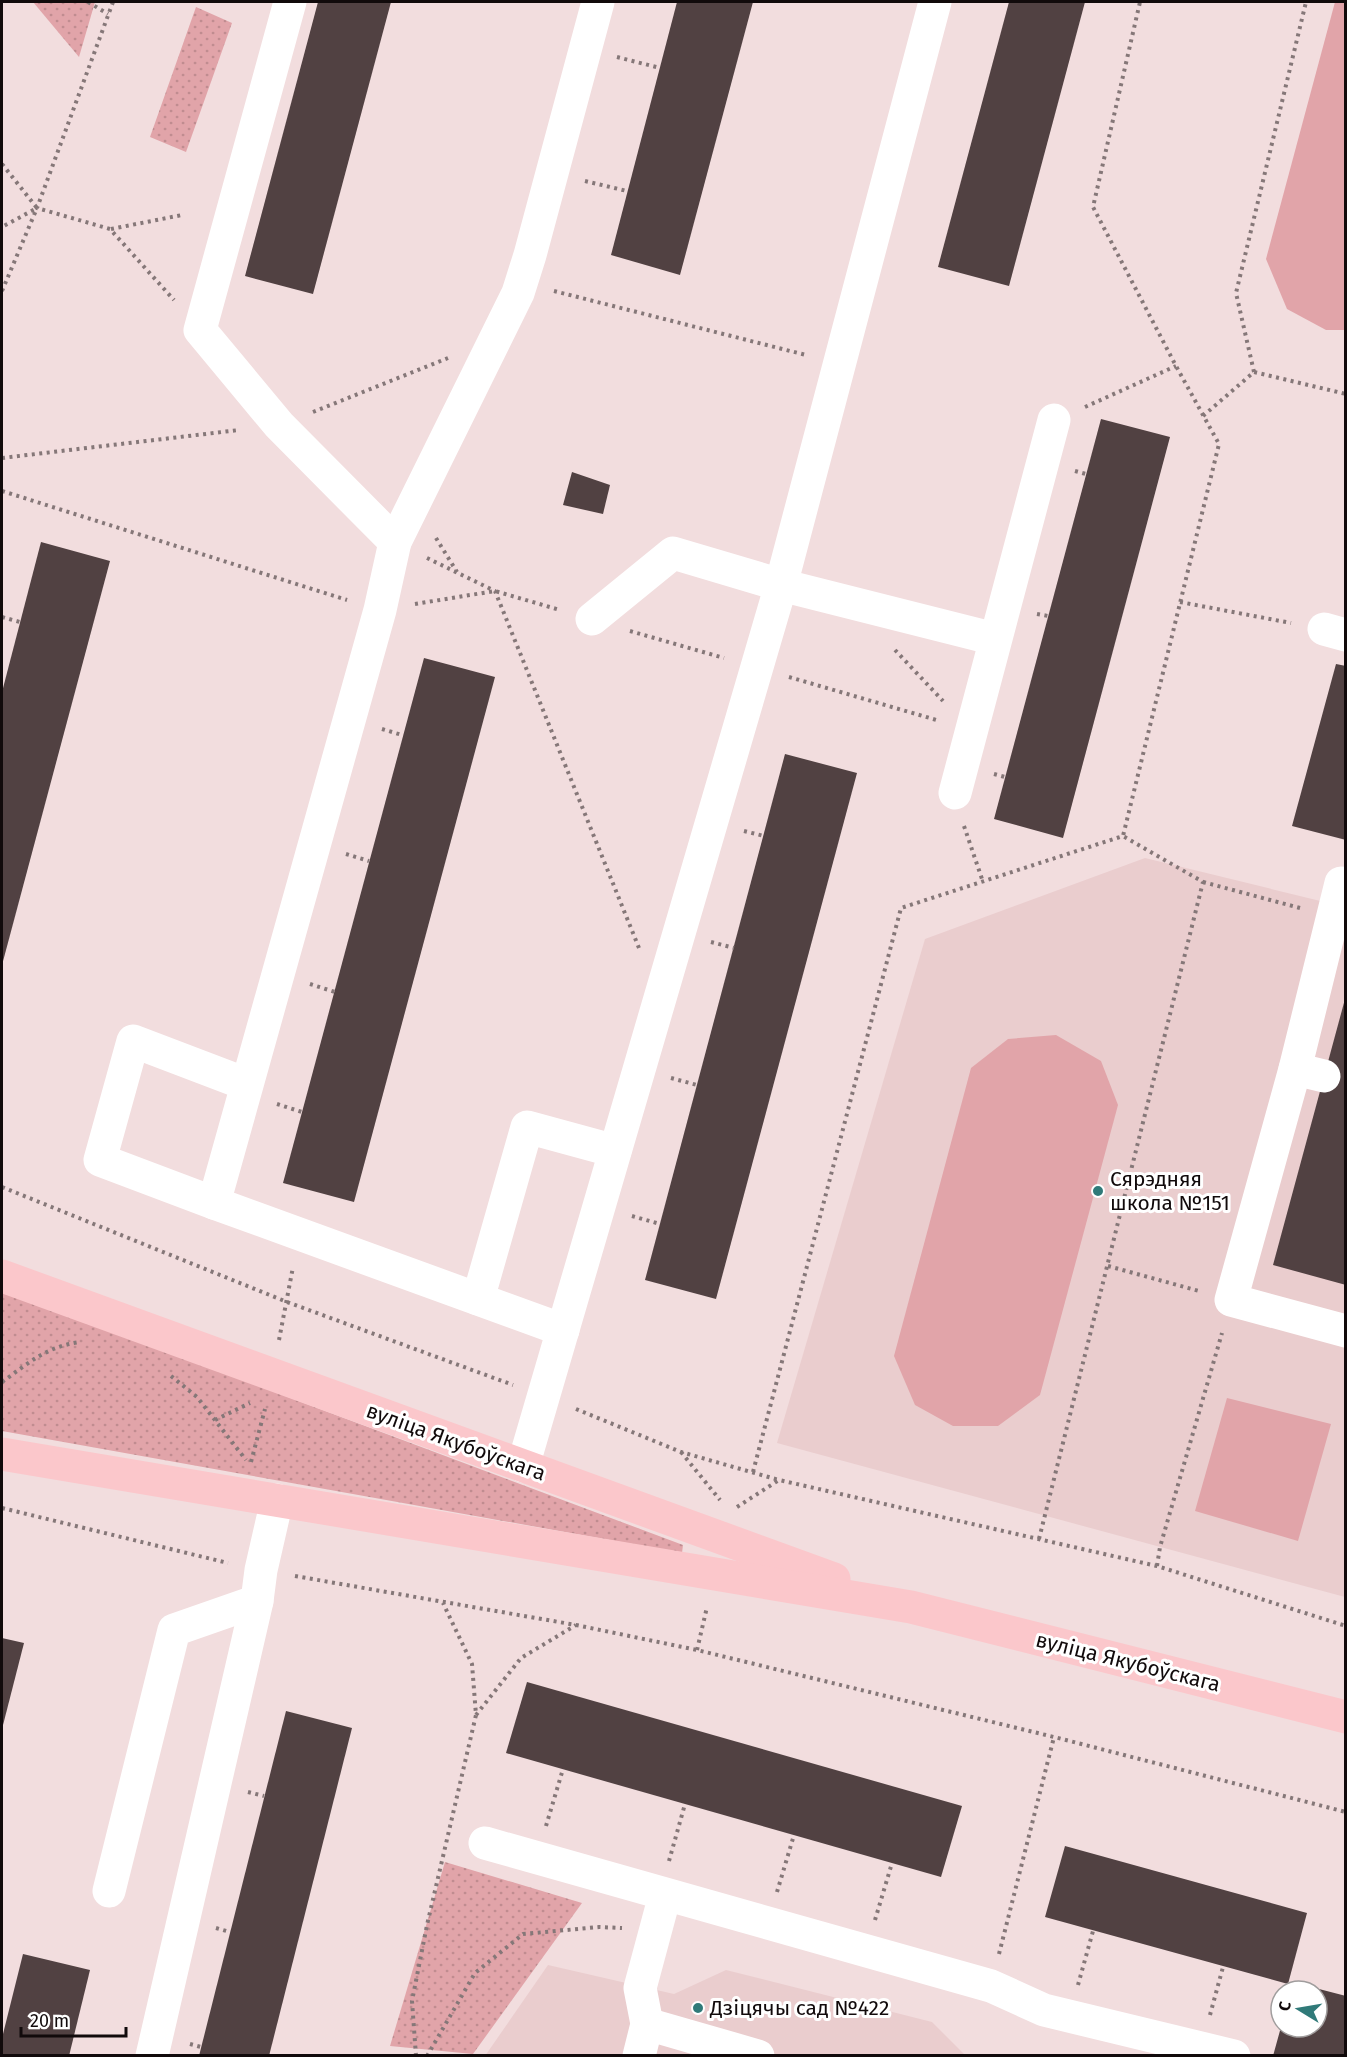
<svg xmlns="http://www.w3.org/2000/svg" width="1347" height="2057" font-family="'Fira Sans',sans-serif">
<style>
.built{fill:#eacdce}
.grass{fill:#e1a4a9}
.park{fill:url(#park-dots)}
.building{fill:#514142}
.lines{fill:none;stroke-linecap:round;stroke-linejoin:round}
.path{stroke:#857778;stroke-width:4;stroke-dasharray:3 4.5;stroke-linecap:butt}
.minor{stroke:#fff;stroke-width:33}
.major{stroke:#fbc7cb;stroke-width:33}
.poi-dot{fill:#307a79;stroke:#fff;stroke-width:2}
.labels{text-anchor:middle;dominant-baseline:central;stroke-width:6;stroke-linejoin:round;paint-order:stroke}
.poi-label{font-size:21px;fill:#110a0b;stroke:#fff;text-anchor:start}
.street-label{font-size:21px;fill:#110a0b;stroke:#fff}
</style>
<defs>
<pattern id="park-dots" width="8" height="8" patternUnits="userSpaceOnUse" patternTransform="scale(1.5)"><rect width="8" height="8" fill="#e1a4a9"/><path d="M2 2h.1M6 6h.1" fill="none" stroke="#c08c90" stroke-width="1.8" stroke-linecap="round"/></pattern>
</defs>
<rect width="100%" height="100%" fill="#f2ddde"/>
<g class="built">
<path d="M1145,858L1345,907V1597L777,1443L925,939Z"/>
<path d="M548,1965L674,1994L726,1970L932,2022L965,2055L485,2056Z"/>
</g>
<g class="grass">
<path d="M1335,2H1346L1345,330H1326L1287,309L1266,259Z"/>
<path d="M1056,1035L1101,1061L1118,1105L1040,1395L998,1426H953L915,1405L894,1356L971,1068L1008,1039Z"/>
<path d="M1227,1398L1331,1424L1298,1541L1195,1511Z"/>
</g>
<g class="park">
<path d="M33,2H95L79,57Z"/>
<path d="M196,7L232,23L186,152L150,137Z"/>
<path d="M2,1290L683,1545L682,1553L2,1431Z"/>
<path d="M445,1862L582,1903L473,2054L390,2046Z"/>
</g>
<g class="building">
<path d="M318,2H391L313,294L245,276Z"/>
<path d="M677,2H753L680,275L611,255Z"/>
<path d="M1009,2H1085L1009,286L938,267Z"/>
<path d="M1101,419L1170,437L1063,838L994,819Z"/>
<path d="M572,472L610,485L603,514L563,505Z"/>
<path d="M41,542L110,561L2,965V692Z"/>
<path d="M424,658L495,677L354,1202L283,1183Z"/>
<path d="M1336,664L1346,666V840L1292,826Z"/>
<path d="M785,754L857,773L716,1299L645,1280Z"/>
<path d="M1345,999H1346V1285L1273,1265Z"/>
<path d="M2,1638L24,1643L2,1729Z"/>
<path d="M527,1682L962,1806L941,1877L506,1753Z"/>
<path d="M286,1711L352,1728L269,2056H199Z"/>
<path d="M1065,1846L1307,1913L1288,1984L1045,1917Z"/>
<path d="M23,1954L90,1970L69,2056H2V2038Z"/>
<path d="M1292,1982L1346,1996V2056H1273L1281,2027H1317V1991H1290Z"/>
</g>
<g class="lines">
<g class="path">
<path d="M88,2L108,14"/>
<path d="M113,2L37,208L110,229L174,300"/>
<path d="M617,57L660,68"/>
<path d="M2,164L37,208L2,227"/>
<path d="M585,181L627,191"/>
<path d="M111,229L182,215"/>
<path d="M2,291L37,208"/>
<path d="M554,291L806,355"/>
<path d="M1254,372L1236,293L1306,2"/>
<path d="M1085,407L1176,366"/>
<path d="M313,412L448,358"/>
<path d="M1203,416L1254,372L1346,394"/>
<path d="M2,458L239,430"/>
<path d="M1075,471L1086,474"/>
<path d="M2,491L347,600"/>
<path d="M436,538L457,572"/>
<path d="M427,558L495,591L639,948"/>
<path d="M1180,602L1291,623"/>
<path d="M415,604L495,591L560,610"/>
<path d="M1037,614L1048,616"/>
<path d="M2,617L20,622"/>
<path d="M630,631L724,658"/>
<path d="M895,650L943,701"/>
<path d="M789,677L940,721"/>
<path d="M382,729L402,735"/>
<path d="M994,774L1005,777"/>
<path d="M964,826L983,882"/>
<path d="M744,831L764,836"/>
<path d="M346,854L369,861"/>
<path d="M1203,882L1300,908"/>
<path d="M711,942L734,948"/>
<path d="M310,984L335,992"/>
<path d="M671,1078L697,1085"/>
<path d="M277,1104L302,1112"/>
<path d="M2,1187L287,1302L513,1385"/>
<path d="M632,1216L660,1224"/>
<path d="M1108,1266L1199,1291"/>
<path d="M279,1340L293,1267"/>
<path d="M171,1376L197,1397L246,1460"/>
<path d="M2,1382C29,1363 45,1347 80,1342"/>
<path d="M576,1409L681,1452L779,1480"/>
<path d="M215,1420L250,1403"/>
<path d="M681,1452L720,1500"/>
<path d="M251,1462L265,1409"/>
<path d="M753,1472L901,908L1123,836L1219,444L1176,366L1093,207L1140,2"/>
<path d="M737,1507L779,1480L1157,1566L1346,1626"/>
<path d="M2,1508L228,1563"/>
<path d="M1039,1539L1203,882L1123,836"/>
<path d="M1157,1566L1160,1547L1222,1333"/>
<path d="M295,1576L576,1625L697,1650L1054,1737L1346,1812"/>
<path d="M697,1650L707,1607"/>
<path d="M476,1715L521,1658L576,1625"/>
<path d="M248,1792L264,1796"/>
<path d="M546,1826L563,1769"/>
<path d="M669,1861L685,1804"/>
<path d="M777,1892L794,1835"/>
<path d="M875,1920L892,1863"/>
<path d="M216,1928L230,1932"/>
<path d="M999,1954L1054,1737"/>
<path d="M1078,1985L1093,1931"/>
<path d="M1210,2015L1223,1967"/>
<path d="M190,2044L201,2047"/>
<path d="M416,2056L412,2001L427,1925L476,1715L472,1664L443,1603"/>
<path d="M427,2056L475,1973L523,1934L599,1927L622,1928"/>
</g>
<g class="minor">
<path d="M290,2L200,330L279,425L395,542"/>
<path d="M592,619L673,553L781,585L995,639"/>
<path d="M1324,629L1346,635"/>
<path d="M955,793L1054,420"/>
<path d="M1346,884L1341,883L1295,1069L1231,1300L1346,1331"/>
<path d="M1295,1069L1324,1076"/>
<path d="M246,1084L133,1041L100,1160L214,1203L563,1330"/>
<path d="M214,1203L380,610L395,542L518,293L530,255L598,2"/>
<path d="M478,1299L527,1127L615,1151"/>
<path d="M523,1466L781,585L935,2"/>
<path d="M485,1843L991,1986L1044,2010L1234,2056"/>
<path d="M109,1891L174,1630L257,1601"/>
<path d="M647,2024L758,2056"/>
<path d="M152,2056L257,1601L261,1570L277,1500"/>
<path d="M639,2056L647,2024L640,1988L665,1895"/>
</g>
<g class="major">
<path d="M2,1276L834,1579"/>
<path d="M2,1454L911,1607L1346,1717"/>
</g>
</g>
<g class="poi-dot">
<circle cx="1098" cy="1191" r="6"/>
<circle cx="698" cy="2008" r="6"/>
</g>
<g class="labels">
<g class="poi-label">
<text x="1110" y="1179">Сярэдняя<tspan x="1110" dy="24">школа №151</tspan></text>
<text x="710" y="2008">Дзіцячы сад №422</text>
</g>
<g class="street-label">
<text transform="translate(456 1442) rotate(20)">вуліца Якубоўскага</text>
<text transform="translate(1128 1662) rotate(14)">вуліца Якубоўскага</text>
</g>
</g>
<rect width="1347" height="2057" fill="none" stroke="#110a0b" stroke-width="6"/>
<g transform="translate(1299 2009) rotate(281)"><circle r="28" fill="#ffffff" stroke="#a09d9d" stroke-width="1.5"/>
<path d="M0-4.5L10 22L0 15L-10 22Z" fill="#307a79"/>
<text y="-9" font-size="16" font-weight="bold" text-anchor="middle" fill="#110a0b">С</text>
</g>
<path d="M21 2027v9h105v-9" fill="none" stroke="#110a0b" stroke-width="3"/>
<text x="30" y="2027" font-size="18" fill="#110a0b" stroke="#ffffff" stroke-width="4.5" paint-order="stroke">20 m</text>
</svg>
